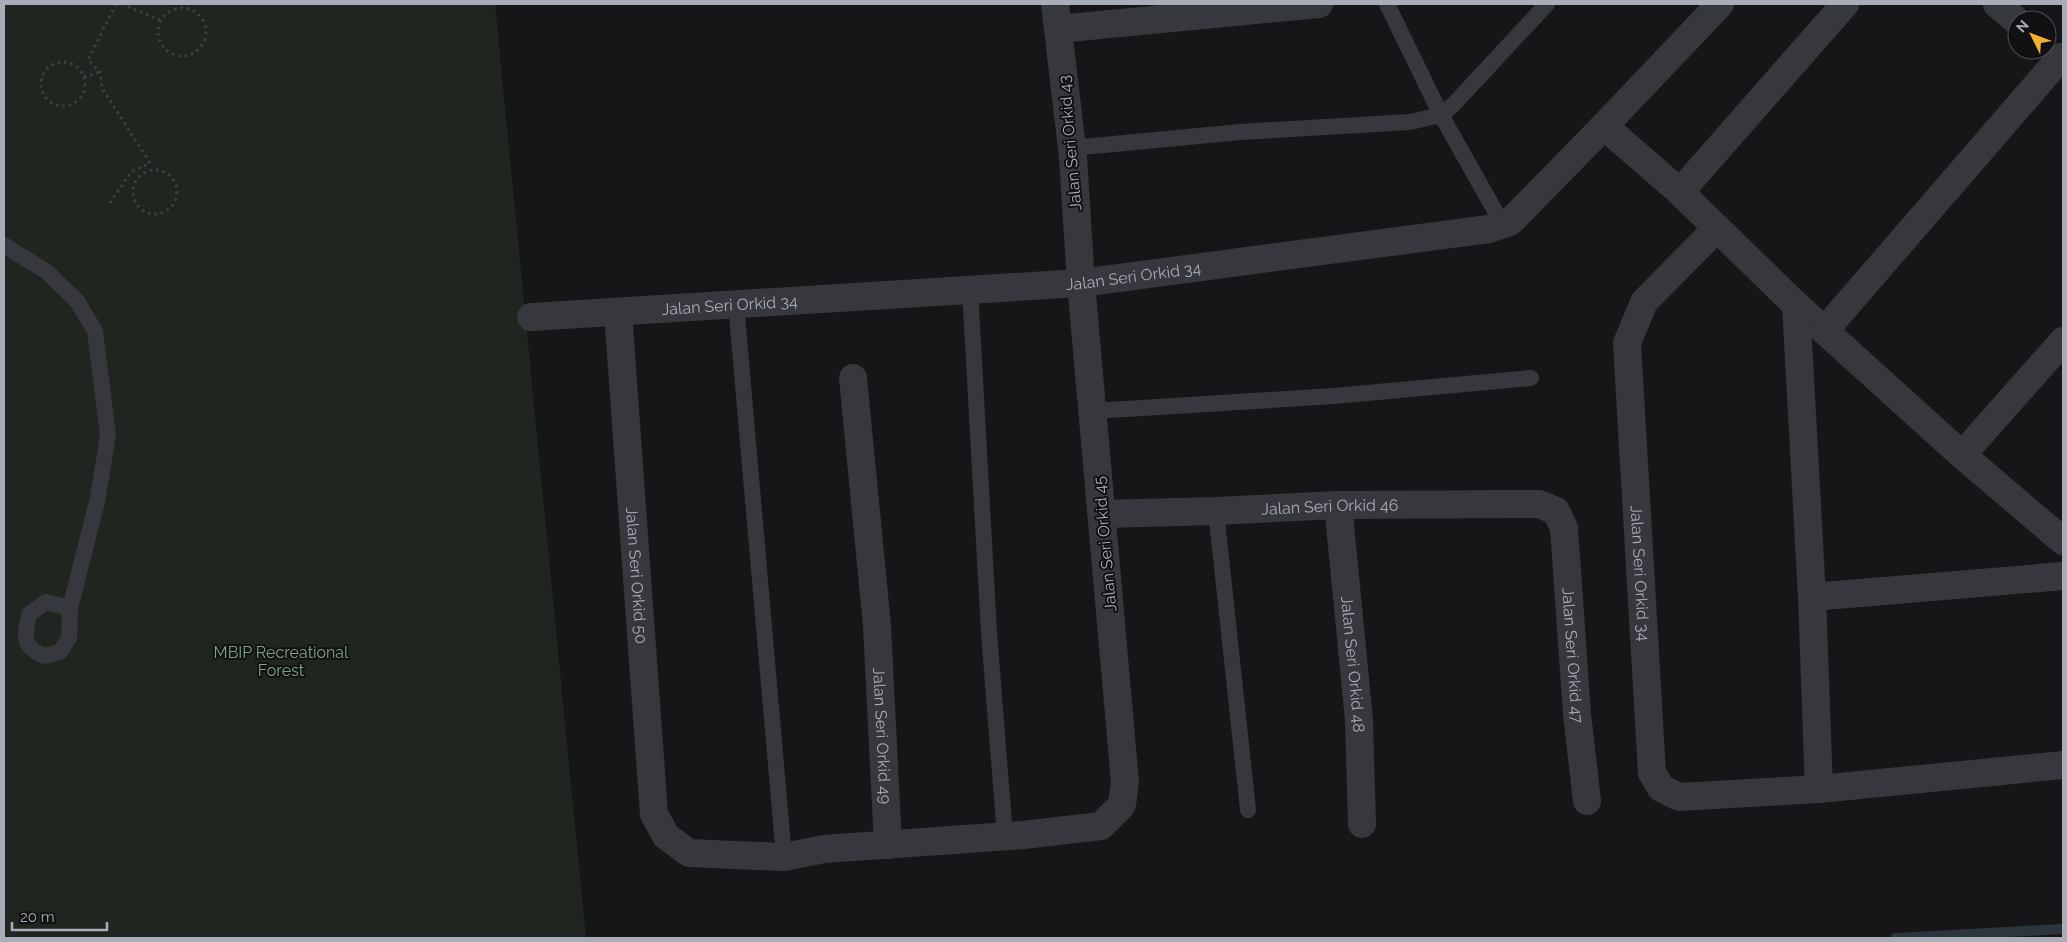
<svg xmlns="http://www.w3.org/2000/svg" width="2067" height="942" font-family="Raleway,sans-serif">
<style>
.green{fill:#1e261f}
.lines{fill:none;stroke-linecap:round;stroke-linejoin:round}
.stream{stroke:#2c353c;stroke-width:10}
.path{stroke:#3d3f44;stroke-width:3;stroke-dasharray:2.5 4;stroke-linecap:butt}
.lane{stroke:#37383d;stroke-width:16}
.street{stroke:#37383d;stroke-width:28}
.labels{text-anchor:middle;dominant-baseline:central;stroke-width:4;stroke-linejoin:round;paint-order:stroke}
.street-label{font-size:16px;fill:#a8adb8;stroke:#111113}
.park-label{font-size:16px;fill:#7fa381;stroke:#111113}
</style>
<rect width="100%" height="100%" fill="#161618"/>
<path class="green" d="M4,4H495L586,938H4Z"/>
<g class="lines">
<path class="stream" d="M1895,938L2063,929"/>
<g class="path">
<path d="M122,4L160,20"/>
<circle cx="182" cy="32" r="24"/>
<circle cx="63" cy="84" r="22"/>
<path d="M84,77L100,72"/>
<circle cx="155" cy="192" r="22"/>
<path d="M110,203L131,172L150,163L102,88L100,72L88,60L116,4"/>
</g>
<g class="lane">
<path d="M1387,4L1441,115L1503,225"/>
<path d="M1072,148L1240,132L1410,122L1441,115L1453,105L1547,4"/>
<path d="M4,245L47,272L77,301L95,331L108,435L97,502L70,608L69,638L60,652L44,656C21,646 25,636 29,614L46,602L70,608"/>
<path d="M970,289L989,633L1005,836"/>
<path d="M736,304L784,857"/>
<path d="M1094,411L1334,396L1531,378"/>
<path d="M1216,511L1248,810"/>
</g>
<g class="street">
<path d="M1997,4L2017,21"/>
<path d="M1058,29L1319,4"/>
<path d="M1604,126L1680,192L1796,305L1962,455L2063,541"/>
<path d="M1680,192L1845,4"/>
<path id="s1" d="M1717,228L1644,302L1627,343L1652,773L1661,788L1679,797L1819,789L2063,765"/>
<path d="M1796,305L1812,597L1819,789"/>
<path id="s2" d="M618,312L654,814L666,836L689,853L784,857L824,849L1023,835L1101,826L1122,805L1125,782L1081,283L1073,157L1055,4"/>
<path id="s3" d="M531,317L1081,283L1489,229L1510,222L1604,126L1720,4"/>
<path d="M1825,330L2061,57"/>
<path id="s4" d="M853,378L877,626L888,845"/>
<path d="M1962,455L2063,341"/>
<path id="s5" d="M1338,505L1359,720L1362,824"/>
<path id="s6" d="M1102,514L1216,511L1338,505L1539,504L1556,511L1564,528L1577,714L1587,801"/>
<path d="M1812,597L2063,576"/>
</g>
</g>
<g class="labels">
<g class="street-label">
<text transform="translate(1070 143) rotate(-95)">Jalan Seri Orkid 43</text>
<text stroke="none"><textPath href="#s3" startOffset="604">Jalan Seri Orkid 34</textPath></text>
<text stroke="none"><textPath href="#s3" startOffset="199">Jalan Seri Orkid 34</textPath></text>
<text stroke="none"><textPath href="#s6" startOffset="228">Jalan Seri Orkid 46</textPath></text>
<text transform="translate(1105 544) rotate(-95)">Jalan Seri Orkid 45</text>
<text stroke="none"><textPath href="#s1" startOffset="379">Jalan Seri Orkid 34</textPath></text>
<text stroke="none"><textPath href="#s2" startOffset="264">Jalan Seri Orkid 50</textPath></text>
<text stroke="none"><textPath href="#s6" startOffset="602">Jalan Seri Orkid 47</textPath></text>
<text stroke="none"><textPath href="#s5" startOffset="160">Jalan Seri Orkid 48</textPath></text>
<text stroke="none"><textPath href="#s4" startOffset="359">Jalan Seri Orkid 49</textPath></text>
</g>
<g class="park-label">
<text x="281" y="652">MBIP Recreational<tspan x="281" dy="18">Forest</tspan></text>
</g>
</g>
<rect width="2067" height="942" fill="none" stroke="#a8adb8" stroke-width="10"/>
<g transform="translate(2032 35) rotate(312)"><circle r="24" fill="#111113" stroke="#4d4f55"/>
<path d="M0-4L9 19L0 12L-9 19Z" fill="#f2b134"/>
<text y="-8" font-size="14" font-weight="bold" text-anchor="middle" fill="#a8adb8">N</text>
</g>
<path d="M12 922v8h95v-8" fill="none" stroke="#a8adb8" stroke-width="2.5"/>
<text x="20" y="922" font-size="15" fill="#a8adb8" stroke="#111113" stroke-width="4" paint-order="stroke">20 m</text>
</svg>
